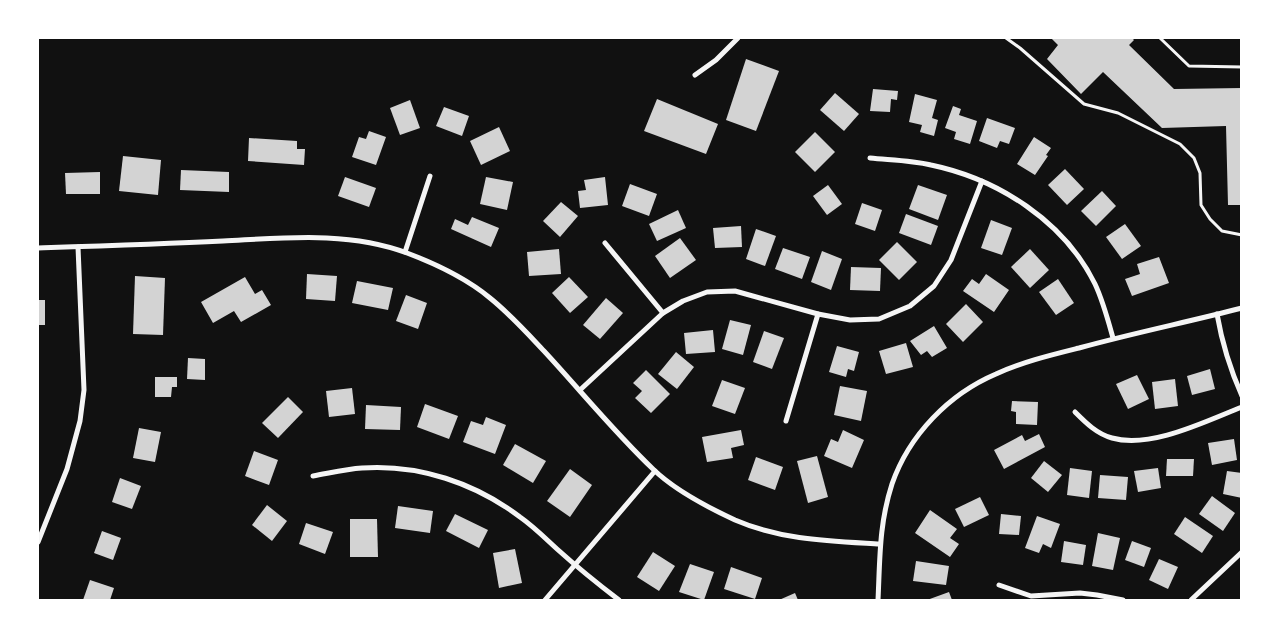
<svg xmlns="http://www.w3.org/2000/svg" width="1279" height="638" font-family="Helvetica,sans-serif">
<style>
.building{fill:#d3d3d3}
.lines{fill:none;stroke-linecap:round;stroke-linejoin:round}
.service{stroke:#f5f5f5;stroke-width:3}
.minor{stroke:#f5f5f5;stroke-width:5}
</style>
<rect width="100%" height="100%" fill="#111"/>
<g class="building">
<path d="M1051,38H1132L1134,40L1129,45L1174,89L1242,88V205H1228L1226,126L1162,128L1103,72L1081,94L1047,59L1058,45Z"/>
<path d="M746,59L779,71L756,131L726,120Z"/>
<path d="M873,89L898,91L897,100L891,99L890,112L870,111Z"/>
<path d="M835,93L859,114L844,131L820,110Z"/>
<path d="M915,94L937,100L932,118L938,120L934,136L920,132L922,125L909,122Z"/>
<path d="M657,99L718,124L706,154L644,131Z"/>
<path d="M410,100L420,128L400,135L390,108Z"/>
<path d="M953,106L961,109L959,115L977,121L970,144L954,139L956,132L945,128Z"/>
<path d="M444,107L469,116L462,136L436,126Z"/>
<path d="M987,118L1015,128L1009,144L1000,141L997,148L979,141Z"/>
<path d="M499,127L510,151L481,165L470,141Z"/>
<path d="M369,131L386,137L376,165L352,157L359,137L366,139Z"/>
<path d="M815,132L835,152L815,172L795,152Z"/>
<path d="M1034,137L1051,148L1046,155L1048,156L1035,175L1017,164Z"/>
<path d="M249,138L297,141V149H305L304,165L248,161Z"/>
<path d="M123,156L161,160L158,195L119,191Z"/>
<path d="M1065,169L1084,189L1067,205L1048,185Z"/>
<path d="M181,170L229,172V192L180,190Z"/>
<path d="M100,172V194H66L65,173Z"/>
<path d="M345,177L376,188L369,207L338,196Z"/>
<path d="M486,177L513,182L507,210L480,204Z"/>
<path d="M605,177L608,205L580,208L578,191L586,190L584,180Z"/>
<path d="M630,184L657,194L649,216L622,206Z"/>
<path d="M828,185L842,204L827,215L813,196Z"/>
<path d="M918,185L947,195L938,220L909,209Z"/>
<path d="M1102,191L1116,206L1096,226L1081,211Z"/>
<path d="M561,202L578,216L560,237L543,221Z"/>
<path d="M862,203L882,210L875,231L855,224Z"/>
<path d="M678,210L686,228L657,241L649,224Z"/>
<path d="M906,214L938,226L931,245L899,233Z"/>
<path d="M472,217L499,228L491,247L451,229L455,219L468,225Z"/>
<path d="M991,220L1012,228L1002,255L981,248Z"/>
<path d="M1125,224L1141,246L1122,259L1106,237Z"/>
<path d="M741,226L742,247L715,248L713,228Z"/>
<path d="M756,229L776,236L765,266L746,259Z"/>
<path d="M680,238L696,260L670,278L655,256Z"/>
<path d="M897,242L917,262L899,280L879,260Z"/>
<path d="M783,248L810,257L802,279L775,269Z"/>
<path d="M559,249L561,274L529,276L527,252Z"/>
<path d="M1030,249L1049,270L1030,288L1011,267Z"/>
<path d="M822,251L842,259L831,290L811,282Z"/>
<path d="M1159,257L1169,283L1132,296L1125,279L1140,274L1137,264Z"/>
<path d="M851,267L881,268L880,291L850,290Z"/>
<path d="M307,274L337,276L335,301L306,299Z"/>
<path d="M986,274L1009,290L994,312L963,291L972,279L979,284Z"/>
<path d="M135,276L165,278L163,335L133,334Z"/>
<path d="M245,277L255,294L262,290L271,305L241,322L234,311L213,323L201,302Z"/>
<path d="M569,277L588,297L570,313L552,293Z"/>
<path d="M1058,279L1074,303L1056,315L1039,292Z"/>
<path d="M357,281L393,288L388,310L352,303Z"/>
<path d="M406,295L427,303L418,329L396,321Z"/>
<path d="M606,298L623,313L600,339L583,325Z"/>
<rect x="38" y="300" width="7" height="25"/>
<path d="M966,304L983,322L963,342L946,324Z"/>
<path d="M730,320L751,325L743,355L722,349Z"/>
<path d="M934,326L947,348L932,357L927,351L921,355L910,341Z"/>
<path d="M713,330L715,352L686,354L684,333Z"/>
<path d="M764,331L784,338L772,369L753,362Z"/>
<path d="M906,343L913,367L886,374L879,351Z"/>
<path d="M837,346L859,352L854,371L848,369L846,377L829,372Z"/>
<path d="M676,352L694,367L677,389L658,374Z"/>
<path d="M188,358L205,359V380L187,379Z"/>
<path d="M1210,369L1215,389L1192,395L1187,376Z"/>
<path d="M646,370L670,394L651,413L635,398L642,391L633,383Z"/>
<path d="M1137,375L1149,399L1128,409L1116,384Z"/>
<path d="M155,377H177V387H172L171,397H155Z"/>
<path d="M1175,379L1178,406L1155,409L1152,382Z"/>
<path d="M722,380L745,388L735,414L712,406Z"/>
<path d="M840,386L867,391L861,421L834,415Z"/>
<path d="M352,388L355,414L329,417L326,391Z"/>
<path d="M288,397L303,412L278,438L262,423Z"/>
<path d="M1012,401L1038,402L1037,425L1016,424V412L1011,411Z"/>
<path d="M425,404L458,416L449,439L417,427Z"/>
<path d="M366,405L401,407L400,430L365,429Z"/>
<path d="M486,417L506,425L495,454L463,442L471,421L483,425Z"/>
<path d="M139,428L161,432L155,462L133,458Z"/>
<path d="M741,430L744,445L731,448L733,458L707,462L702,437Z"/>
<path d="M843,430L864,440L852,468L824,456L831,439L838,442Z"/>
<path d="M1039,434L1045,447L1004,469L994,450L1022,435L1025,441Z"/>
<path d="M1234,439L1237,460L1212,465L1208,443Z"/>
<path d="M515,444L546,461L533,483L503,465Z"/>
<path d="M254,451L278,460L269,485L245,476Z"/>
<path d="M817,456L828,497L808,503L797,461Z"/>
<path d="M756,457L783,467L775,490L748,480Z"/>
<path d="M1167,459H1194L1193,476H1166Z"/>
<path d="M1044,461L1062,475L1048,492L1031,478Z"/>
<path d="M1070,468L1092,471L1089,498L1067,495Z"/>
<path d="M1158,468L1161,488L1138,492L1134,471Z"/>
<path d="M570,469L592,485L570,517L547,501Z"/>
<path d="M1227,471L1242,473V498L1223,494Z"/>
<path d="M1100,475L1128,477L1126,500L1098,498Z"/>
<path d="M120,478L141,486L132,509L112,502Z"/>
<path d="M1212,496L1235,513L1223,531L1199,514Z"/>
<path d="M980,497L989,515L964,527L955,509Z"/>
<path d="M267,505L287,521L272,541L252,525Z"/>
<path d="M398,506L433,511L430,533L395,528Z"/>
<path d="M930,510L957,529L950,538L959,544L950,557L915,533Z"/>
<path d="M455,514L488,530L479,548L446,531Z"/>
<path d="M1001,514L1021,516L1019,535L999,534Z"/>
<path d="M1037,516L1060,524L1051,548L1043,544L1039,553L1025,548Z"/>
<path d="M1185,517L1213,536L1202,553L1174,534Z"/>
<path d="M350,519H377L378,557H350Z"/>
<path d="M306,523L333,532L325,554L299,544Z"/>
<path d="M102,531L121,538L113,560L94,553Z"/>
<path d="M1098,533L1120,538L1113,570L1092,566Z"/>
<path d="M1064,541L1086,545L1083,565L1061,562Z"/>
<path d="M1132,541L1151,548L1144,567L1125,560Z"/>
<path d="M515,549L522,583L499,588L493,553Z"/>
<path d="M653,552L675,566L659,591L637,577Z"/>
<path d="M1159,559L1178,567L1168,589L1149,580Z"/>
<path d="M916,561L949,566L946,585L913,581Z"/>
<path d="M690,564L714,572L704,600L679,592Z"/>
<path d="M731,567L762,578L755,599L724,589Z"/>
<path d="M90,580L114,588L110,600H83Z"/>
<path d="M949,592L952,600H927Z"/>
<path d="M795,593L798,600H779Z"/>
</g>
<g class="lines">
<g class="service">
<path d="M1006,38L1020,48L1084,104L1118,113L1180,144L1194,158L1200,173L1201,205L1210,219L1222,231L1242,235"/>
<path d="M1160,38L1189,66L1242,67"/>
</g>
<g class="minor">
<path d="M695,75L716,60L738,38"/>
<path d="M870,158C890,160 911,160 931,165C998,179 1064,221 1095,284C1103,301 1108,320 1113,338"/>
<path d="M605,243L663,313"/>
<path d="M38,248C99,246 161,244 223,241C284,238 348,231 407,253C436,264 466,278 490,298C510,314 527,333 544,351C581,391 615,433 654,470C676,491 707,507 735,520C781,540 830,541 880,544"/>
<path d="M405,252L430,176"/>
<path d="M1217,314C1222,343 1230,369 1242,396"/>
<path d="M580,390L663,313L683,301L707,292L735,291L818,314L850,320L879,319L910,306L934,286L951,260L982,181"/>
<path d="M1075,412C1086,423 1097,434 1112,438C1151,449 1206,421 1242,407"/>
<path d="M786,421L818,314"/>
<path d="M313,476C330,473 346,469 362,468C419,464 475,483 520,517C533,526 545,538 557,549C577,567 598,584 619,600"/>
<path d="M38,542L67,469L80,421L84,390L78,247"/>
<path d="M999,585L1031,596L1080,593L1097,595L1123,600"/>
<path d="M545,600L655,471"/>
<path d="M878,600C880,559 879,524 892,484C909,435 949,394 996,374C1022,362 1051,355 1079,348C1133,333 1188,322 1242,308"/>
<path d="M1191,600L1242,552"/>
</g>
</g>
<rect width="1279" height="638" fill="none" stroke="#ffffff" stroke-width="78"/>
</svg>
